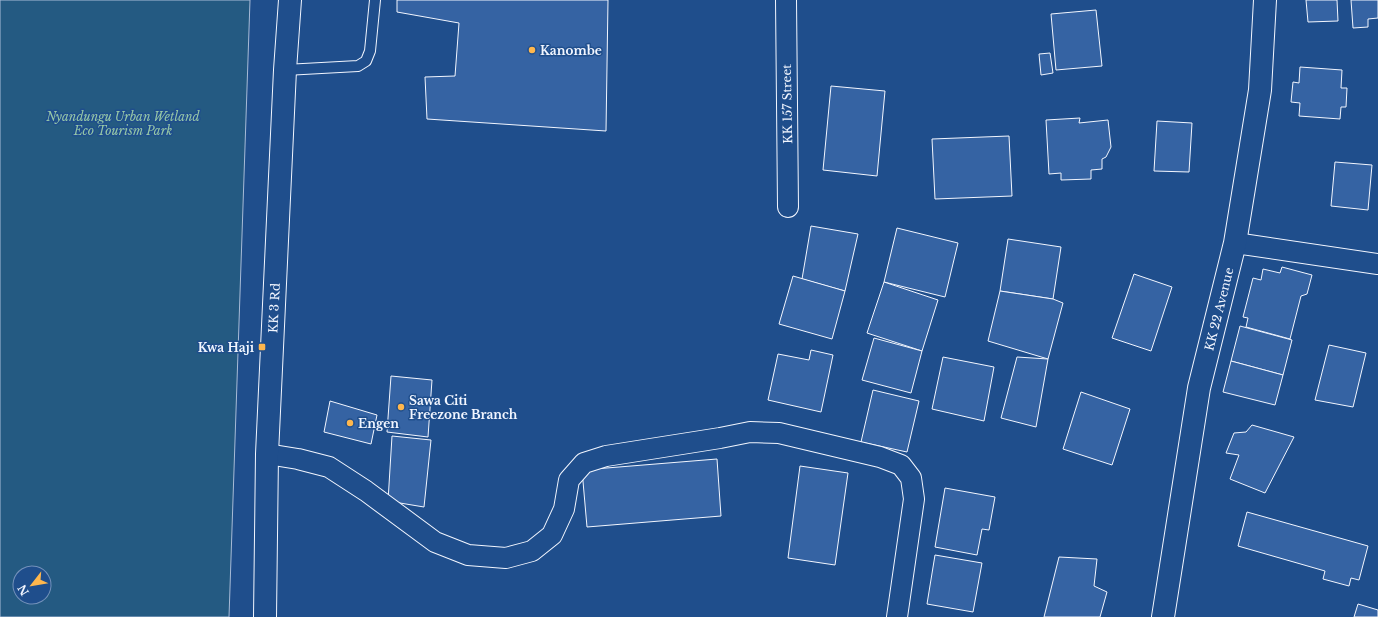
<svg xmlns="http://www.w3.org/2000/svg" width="1378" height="617" font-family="'Libre Baskerville',serif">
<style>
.green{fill:#245a82;stroke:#a8bbd7;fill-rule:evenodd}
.building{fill:#3563a3;stroke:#f2f6ff}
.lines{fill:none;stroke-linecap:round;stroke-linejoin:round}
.service-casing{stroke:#f2f6ff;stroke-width:12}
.minor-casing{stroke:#f2f6ff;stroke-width:22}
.tertiary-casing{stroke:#f2f6ff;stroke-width:24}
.trunk-casing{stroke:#f2f6ff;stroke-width:24}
.service{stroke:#1f4e8c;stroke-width:10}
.minor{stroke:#1f4e8c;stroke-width:20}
.tertiary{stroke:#1f4e8c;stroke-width:22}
.trunk{stroke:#1f4e8c;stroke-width:22}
.poi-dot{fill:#ffb74d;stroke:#1f4e8c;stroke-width:1.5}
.labels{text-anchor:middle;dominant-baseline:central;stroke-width:3;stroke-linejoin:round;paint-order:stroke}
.poi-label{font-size:12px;font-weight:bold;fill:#f2f6ff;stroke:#1f4e8c;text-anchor:start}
.street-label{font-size:12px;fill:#f2f6ff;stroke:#1f4e8c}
.park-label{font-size:12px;font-style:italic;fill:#97c8a6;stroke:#1f4e8c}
</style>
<rect width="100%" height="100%" fill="#1f4e8c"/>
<path class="green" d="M0,0H250L229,617H0ZM20,573H44V597H20Z"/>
<g class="building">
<path d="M397,0H608L606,131L427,119L425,77L455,76L459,23L397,12Z"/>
<path d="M1306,0H1337L1338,21L1308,22Z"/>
<path d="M1351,0H1378V18L1368,19V27L1353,28Z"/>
<path d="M1096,10L1102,66L1056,70L1051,14Z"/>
<path d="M1050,53L1053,73L1041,75L1039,54Z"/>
<path d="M1300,67L1342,70L1341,88H1347L1346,107H1341L1340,119L1299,116L1300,103L1291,102L1293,82L1299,83Z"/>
<path d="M831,86L885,91L877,176L823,170Z"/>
<path d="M1080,118L1079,123L1108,120L1111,147L1106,157L1102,159V169L1091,170V179L1061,180V173L1049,174L1046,120Z"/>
<path d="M1157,121L1192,123L1189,172L1154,171Z"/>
<path d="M1009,136L1012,196L935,199L932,139Z"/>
<path d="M1335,162L1372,165L1368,210L1331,206Z"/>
<path d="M811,226L858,234L845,291L802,279Z"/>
<path d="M897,228L958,243L945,297L884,282Z"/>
<path d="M1008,239L1061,247L1053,299L1000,291Z"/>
<path d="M1282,267L1312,275L1307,294L1301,296L1290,339L1246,327L1248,318L1243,317L1253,278L1261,280L1263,269L1280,273Z"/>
<path d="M1134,274L1172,287L1151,351L1112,338Z"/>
<path d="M793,276L845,291L832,339L779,324Z"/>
<path d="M884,282L938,300L922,351L867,333Z"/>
<path d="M1000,291L1053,299L1063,303L1048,359L988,341Z"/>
<path d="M1240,326L1292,340L1283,375L1231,361Z"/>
<path d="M874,338L922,351L911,393L862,380Z"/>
<path d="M1329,345L1366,353L1353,407L1315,400Z"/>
<path d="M811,350L833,355L821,412L768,400L778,354L809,360Z"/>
<path d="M943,357L994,367L984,421L932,409Z"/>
<path d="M1017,357L1048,359L1036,427L1001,418Z"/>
<path d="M1231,361L1283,375L1275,405L1223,392Z"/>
<path d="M391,376L432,380L428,437L387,432Z"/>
<path d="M873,390L919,401L907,452L861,442Z"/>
<path d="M1081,392L1130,409L1112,465L1063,449Z"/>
<path d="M330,401L377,415L371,444L324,432Z"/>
<path d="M1252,425L1294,437L1265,493L1230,479L1239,455L1226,453L1234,433L1246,432Z"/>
<path d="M392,436L431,440L424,507L388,501Z"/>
<path d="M717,459L721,516L587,527L582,470Z"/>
<path d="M800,466L848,473L835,565L788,558Z"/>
<path d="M945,488L995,497L989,530L982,529L977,555L935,547Z"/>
<path d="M1247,512L1368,546L1359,580L1351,578L1349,586L1323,579L1325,571L1238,546Z"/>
<path d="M935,555L982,563L973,612L927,604Z"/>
<path d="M1059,557L1097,559L1094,586L1107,592L1100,617H1044Z"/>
<path d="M1358,604L1378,610V617H1354Z"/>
</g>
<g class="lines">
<g class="service-casing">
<path id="service" d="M285,70L358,66L366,61L370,51L375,0"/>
</g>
<g class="minor-casing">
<g id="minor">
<path d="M786,0L788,207"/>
<path d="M1235,243L1378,264"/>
<path d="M267,454L298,459L329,467L366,491L435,542L468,555L506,558L532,551L552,535L564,509L569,480L584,463L606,456L720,438L750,432L779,433L880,457L901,465L911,478L914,499L897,617"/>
</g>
</g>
<g class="tertiary-casing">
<path id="tertiary" d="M1163,617L1199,388L1235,243L1260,90L1265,0"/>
</g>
<g class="trunk-casing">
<path id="trunk" d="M265,617L267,454L285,70L290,0"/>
</g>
<use href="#service" class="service"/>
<use href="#minor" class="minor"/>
<use href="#tertiary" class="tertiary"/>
<use href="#trunk" class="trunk"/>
</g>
<g class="poi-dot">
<circle cx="532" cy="50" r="4"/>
<rect x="258" y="343" width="8" height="8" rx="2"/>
<circle cx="401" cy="407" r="4"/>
<circle cx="350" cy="423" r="4"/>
</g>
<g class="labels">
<g class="poi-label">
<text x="540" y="50">Kanombe</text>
<text x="254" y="347" text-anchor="end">Kwa Haji</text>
<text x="409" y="400">Sawa Citi<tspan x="409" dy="14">Freezone Branch</tspan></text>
<text x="358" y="423">Engen</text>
</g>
<g class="street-label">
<text transform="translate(787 104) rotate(-91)">KK 157 Street</text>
<text transform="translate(274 308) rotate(-87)">KK 3 Rd</text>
<text transform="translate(1219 309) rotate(-76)">KK 22 Avenue</text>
</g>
<g class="park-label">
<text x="123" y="116">Nyandungu Urban Wetland<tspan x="123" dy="14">Eco Tourism Park</tspan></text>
</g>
</g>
<g transform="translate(32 585) rotate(239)"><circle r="19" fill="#1f4e8c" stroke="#7391ba"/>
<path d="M0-3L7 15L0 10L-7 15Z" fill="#ffb74d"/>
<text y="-6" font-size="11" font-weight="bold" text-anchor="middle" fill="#f2f6ff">N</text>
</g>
</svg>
